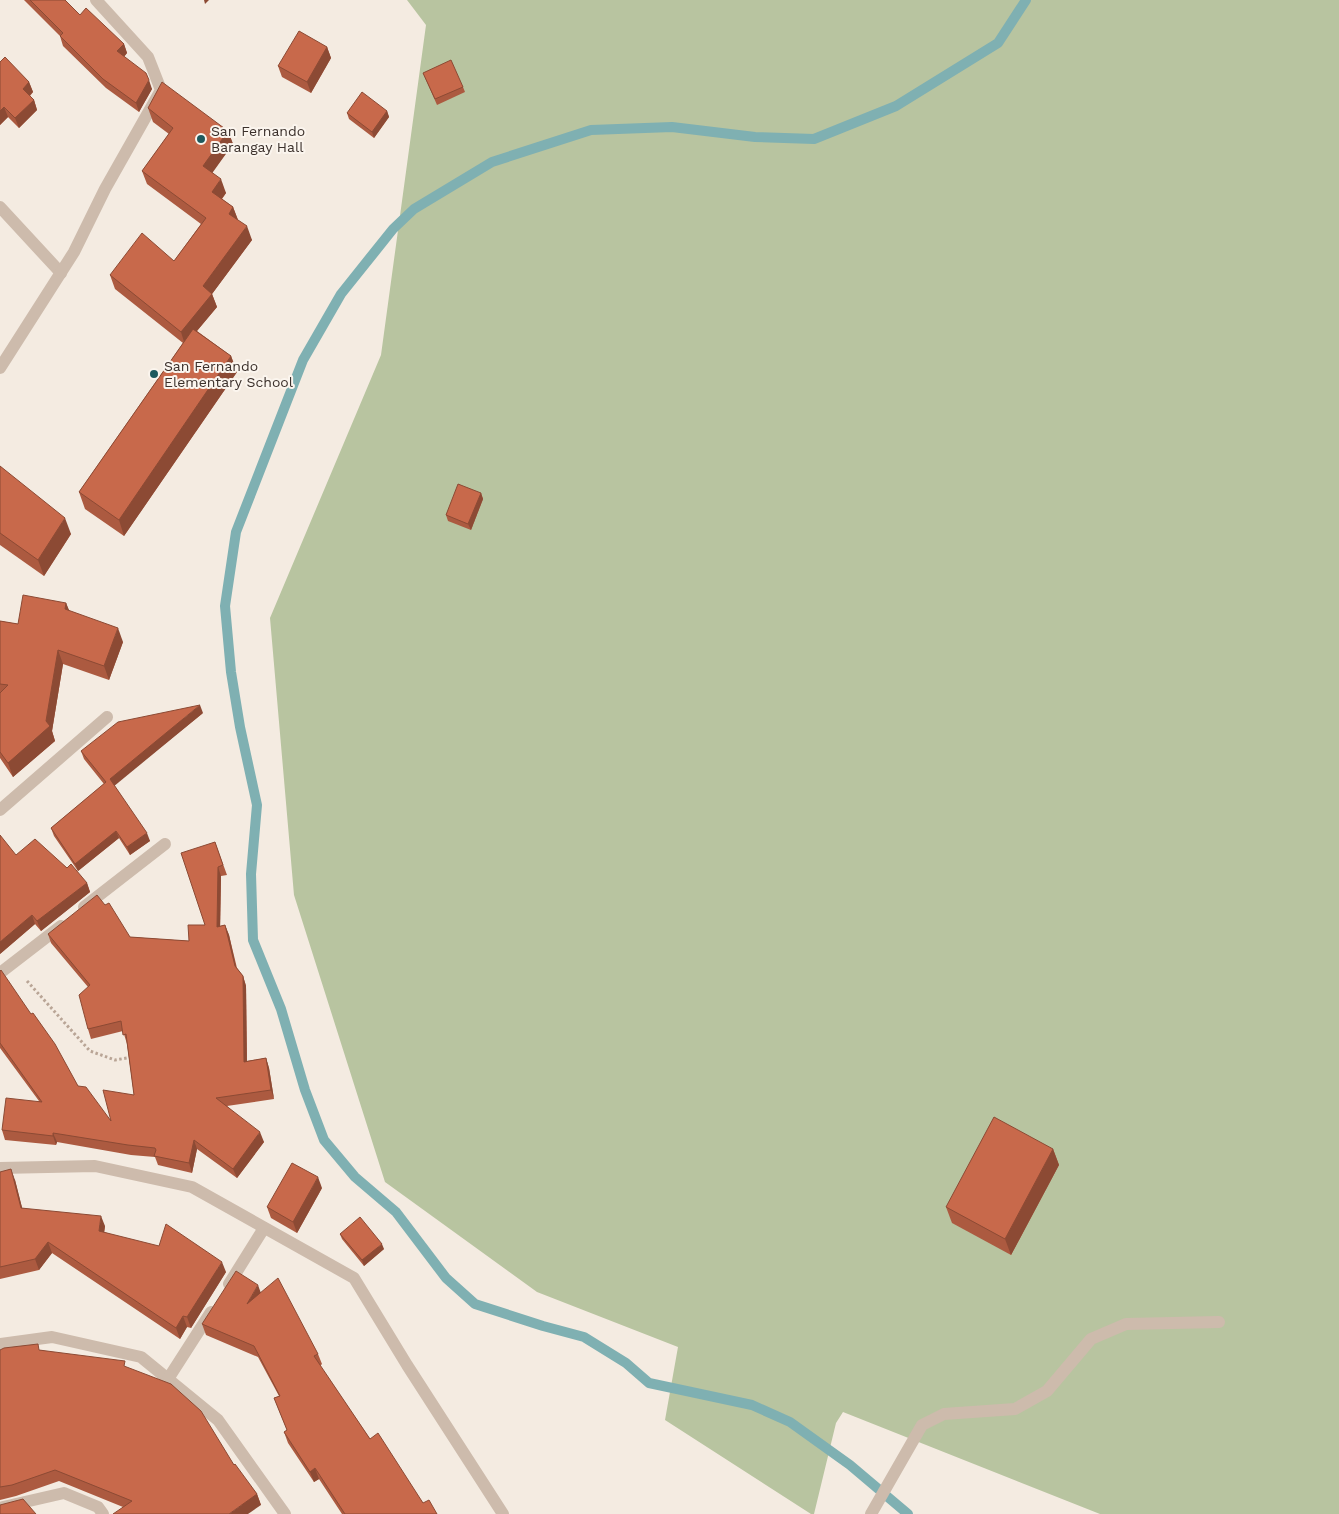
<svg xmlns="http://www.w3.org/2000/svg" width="1339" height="1514" font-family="'Work Sans',sans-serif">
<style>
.green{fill:#b8c4a0}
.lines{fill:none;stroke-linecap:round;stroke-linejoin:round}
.stream{stroke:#7fb0b2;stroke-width:10}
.path{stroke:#b9a596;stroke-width:3;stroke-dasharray:2.5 2.5;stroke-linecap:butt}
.street{stroke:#cdbbac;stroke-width:12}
.wall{fill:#ac5a40}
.shaded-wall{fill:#8c4a34}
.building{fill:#c8694b;stroke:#8c4a34}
.poi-dot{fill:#1f5a5e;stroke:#fbf5ee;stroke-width:2}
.labels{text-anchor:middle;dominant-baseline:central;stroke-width:4;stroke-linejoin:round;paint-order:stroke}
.poi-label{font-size:14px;fill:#3b302b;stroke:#fbf5ee;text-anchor:start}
</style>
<rect width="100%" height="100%" fill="#f4ebe1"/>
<path class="green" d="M407,0H1339V1514H1100L843,1412L836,1423L814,1514H811L665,1420L678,1347L537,1292L385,1182L294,895L270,618L381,355L426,25Z"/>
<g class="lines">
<path class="stream" d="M908,1514L850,1465L790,1422L752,1405L649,1383L626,1363L584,1337L543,1326L475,1304L446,1278L396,1212L355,1177L324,1140L305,1090L281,1009L253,940L251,874L257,805L240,727L231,672L225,606L236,532L303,360L341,294L393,229L414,209L492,162L591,130L672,127L755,137L814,139L896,106L998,43L1026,0"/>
<path class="path" d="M27,981L90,1051L115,1060L133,1057"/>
<g class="street">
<path d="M0,207L61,273"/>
<path d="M0,368L74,252L105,189L161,90L148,57L96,0"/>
<path d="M0,810L107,717"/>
<path d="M84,907L165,844"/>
<path d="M0,973L61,926"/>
<path d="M0,1168L95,1166L192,1187L354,1278L407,1365L503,1514"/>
<path d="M229,1284L264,1228"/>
<path d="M0,1344L52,1337L141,1357L218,1420L285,1514"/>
<path d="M168,1379L211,1312"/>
<path d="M0,1509L3,1507L64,1493L98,1507L103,1514"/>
<path d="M871,1514L922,1425L944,1414L1015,1409L1047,1391L1091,1339L1126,1324L1219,1322"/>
</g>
</g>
<g class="wall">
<path d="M24,0H65L80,15L124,44L127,53L124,57L152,89L139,112L106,88L63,46L60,36Z"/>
<path d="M327,47L331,58L311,93L282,77L278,66Z"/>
<path d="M0,62L29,82L33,92L30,96L34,100L37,110L19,128L8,117L0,125Z"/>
<path d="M423,73L463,87L465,92L437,105Z"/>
<path d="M148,108L228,131L233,144L212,172L226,193L222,199L233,207L238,220L252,240L212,294L217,307L197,331L231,356L237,372L124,536L85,509L79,492L183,343L115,289L110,275L174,261L201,224L147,184L142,171L169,134L153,122Z"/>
<path d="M387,111L389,117L374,138L349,119L347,113Z"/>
<path d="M0,466L71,534L44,576L0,545Z"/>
<path d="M481,493L483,499L471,530L448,521L446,515Z"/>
<path d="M66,603L69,611L123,642L109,680L63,664L52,731L55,741L13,777L0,758V621L18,624Z"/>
<path d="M203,713L114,785L150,841L130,855L119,838L78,871L54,836L51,828L104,784L84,759L81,751Z"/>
<path d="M215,842L227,875L221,876L220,926L225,925L229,935L237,968L243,976L246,986L247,1061L266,1058L269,1068L274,1099L227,1106L264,1142L237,1178L197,1149L192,1173L158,1165L155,1157L131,1155L57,1142L56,1145L5,1140L2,1130L39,1101L0,1048V971L78,1086L111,1121L134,1095L127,1044L123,1031L91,1039L88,1029V987L51,943L48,934L130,937L189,941L205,925Z"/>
<path d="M16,855L67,868L87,883L90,892L41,931L35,924L0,954Z"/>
<path d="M1053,1149L1059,1165L1011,1255L952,1223L946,1207Z"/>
<path d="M0,1172L15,1180L22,1208L105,1226L104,1232L226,1272L191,1328L187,1327L180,1339L52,1253L39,1270L0,1279Z"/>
<path d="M322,1188L297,1233L271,1218L267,1207Z"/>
<path d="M340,1234L384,1249L364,1266L342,1239Z"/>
<path d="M261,1293L318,1354L322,1364L320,1366L370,1439L423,1503L437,1514H342L319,1479L314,1482L288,1443L284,1432L287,1430L274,1398L279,1396L258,1357L206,1335L202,1324Z"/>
<path d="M0,1350H40L128,1368L234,1465L257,1494L261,1505L123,1507L59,1481L16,1496L0,1500Z"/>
</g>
<g class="shaded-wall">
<path d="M204,0H209L205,4Z"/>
<path d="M124,44L127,53L120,61L117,51Z"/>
<path d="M327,47L331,58L311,93L307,82Z"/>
<path d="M149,80L152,89L139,112L136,103Z"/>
<path d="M29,82L33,92L26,99L23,89Z"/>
<path d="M34,100L37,110L19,128L15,118Z"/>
<path d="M4,107L8,117L0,125V111Z"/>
<path d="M387,111L389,117L374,138L372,132Z"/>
<path d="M228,131L233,144L208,179L203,166Z"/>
<path d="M221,179L226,193L217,205L212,192Z"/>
<path d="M233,207L238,220L229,214Z"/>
<path d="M247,226L252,240L212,294L217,307L185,345L181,332L203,286Z"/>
<path d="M231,356L237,372L124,536L119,520Z"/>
<path d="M481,493L483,499L471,530L468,524Z"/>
<path d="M65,518L71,534L44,576L38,560Z"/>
<path d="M66,603L72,617L65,609Z"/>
<path d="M118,628L123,642L109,680L104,666Z"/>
<path d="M58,650L63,664L52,731L55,741L13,777L8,763L46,721Z"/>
<path d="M200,705L203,713L113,787L110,779Z"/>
<path d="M116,831L119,838L78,871L75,864Z"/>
<path d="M147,833L150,841L130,855L127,847Z"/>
<path d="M218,867L221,876L220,936L217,927Z"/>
<path d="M87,883L90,892L41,931L37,921Z"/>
<path d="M32,915L35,924L0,954V942Z"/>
<path d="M225,925L229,935L238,976L235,966Z"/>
<path d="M243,976L246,986L247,1071L244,1062Z"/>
<path d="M266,1058L269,1068L274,1099L271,1090Z"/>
<path d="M260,1132L264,1142L237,1178L233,1169Z"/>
<path d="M53,1133L57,1142L56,1145L53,1136Z"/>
<path d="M194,1140L197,1149L192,1173L189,1163Z"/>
<path d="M1053,1149L1059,1165L1011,1255L1005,1239Z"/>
<path d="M11,1169L15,1180L25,1219L21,1208Z"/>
<path d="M318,1177L322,1188L297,1233L293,1222Z"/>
<path d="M101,1216L105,1226L103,1242L99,1231Z"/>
<path d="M48,1242L52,1253L39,1270L35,1259Z"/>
<path d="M382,1244L384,1249L364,1266L362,1260Z"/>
<path d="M222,1262L226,1272L191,1328L187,1317Z"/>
<path d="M258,1285L262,1296L247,1304Z"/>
<path d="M183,1316L187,1327L180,1339L176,1328Z"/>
<path d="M315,1468L319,1479L314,1482L310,1472Z"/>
<path d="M257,1494L261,1505L248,1514H229Z"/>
</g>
<g class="building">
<path d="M30,0H65L80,15L86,8L124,44L117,51L146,73L149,80L136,103L103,79L60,36L63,33Z"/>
<path d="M299,31L327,47L307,82L278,66Z"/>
<path d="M5,57L29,82L23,89L34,100L15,118L4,107L0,111V62Z"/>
<path d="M451,60L463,87L435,99L423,73Z"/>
<path d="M162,82L228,131L203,166L221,179L212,192L233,207L229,214L247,226L203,286L212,294L181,332L110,275L142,233L174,261L206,218L142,171L173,128L148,108Z"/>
<path d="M362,92L387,111L372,132L347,113Z"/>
<path d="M193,329L231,356L119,520L79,492Z"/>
<path d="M0,466L65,518L38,560L0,533Z"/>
<path d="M458,484L481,493L468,524L446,515Z"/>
<path d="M23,595L66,603L65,609L118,628L104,666L58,650L46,721L50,726L8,763L0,752V693L8,685L0,684V621L18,624Z"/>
<path d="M200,705L110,779L147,833L127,847L116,831L75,864L51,828L106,782L81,751L118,722Z"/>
<path d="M0,835L16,855L35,839L67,868L71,864L87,883L37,921L32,915L0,942Z"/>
<path d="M215,842L223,865L218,867L217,927L225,925L235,966L243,976L244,1062L266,1058L271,1090L216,1098L260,1132L233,1169L194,1140L189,1163L154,1156L156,1150L155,1148L128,1145L53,1133V1136L2,1130L6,1098L42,1102L0,1043V971L1,970L31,1014L33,1013L55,1044L78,1086L86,1087L111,1121L103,1090L134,1095L126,1034L123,1035L121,1021L88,1029L79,995L90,985L48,934L97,895L105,905L109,903L130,937L189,941L188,925H205L181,853Z"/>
<path d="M994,1117L1053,1149L1005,1239L946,1207Z"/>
<path d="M292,1163L318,1177L293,1222L267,1207Z"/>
<path d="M11,1169L21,1208L101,1216L99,1231L159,1246L166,1224L222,1262L187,1317L183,1316L176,1328L48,1242L35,1259L0,1267V1172Z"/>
<path d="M360,1217L382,1244L362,1260L340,1234Z"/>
<path d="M236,1271L258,1285L247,1304L278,1278L318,1354L314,1356L370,1439L378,1433L423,1503L429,1500L437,1514H345L315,1468L310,1472L284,1432L287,1430L274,1398L280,1396L254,1346L202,1324Z"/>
<path d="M38,1344L39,1350L125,1361L124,1366L171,1384L201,1411L234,1465L235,1464L257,1494L229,1514H113L132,1501L55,1470L12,1485L0,1487V1350L4,1348Z"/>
<path d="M23,1499L36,1514H0V1505Z"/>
</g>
<g class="poi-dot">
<circle cx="201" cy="139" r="5"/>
<circle cx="154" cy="374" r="5"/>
</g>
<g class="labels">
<g class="poi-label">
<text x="211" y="131">San Fernando<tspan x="211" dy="16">Barangay Hall</tspan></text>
<text x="164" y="366">San Fernando<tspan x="164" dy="16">Elementary School</tspan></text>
</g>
</g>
</svg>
